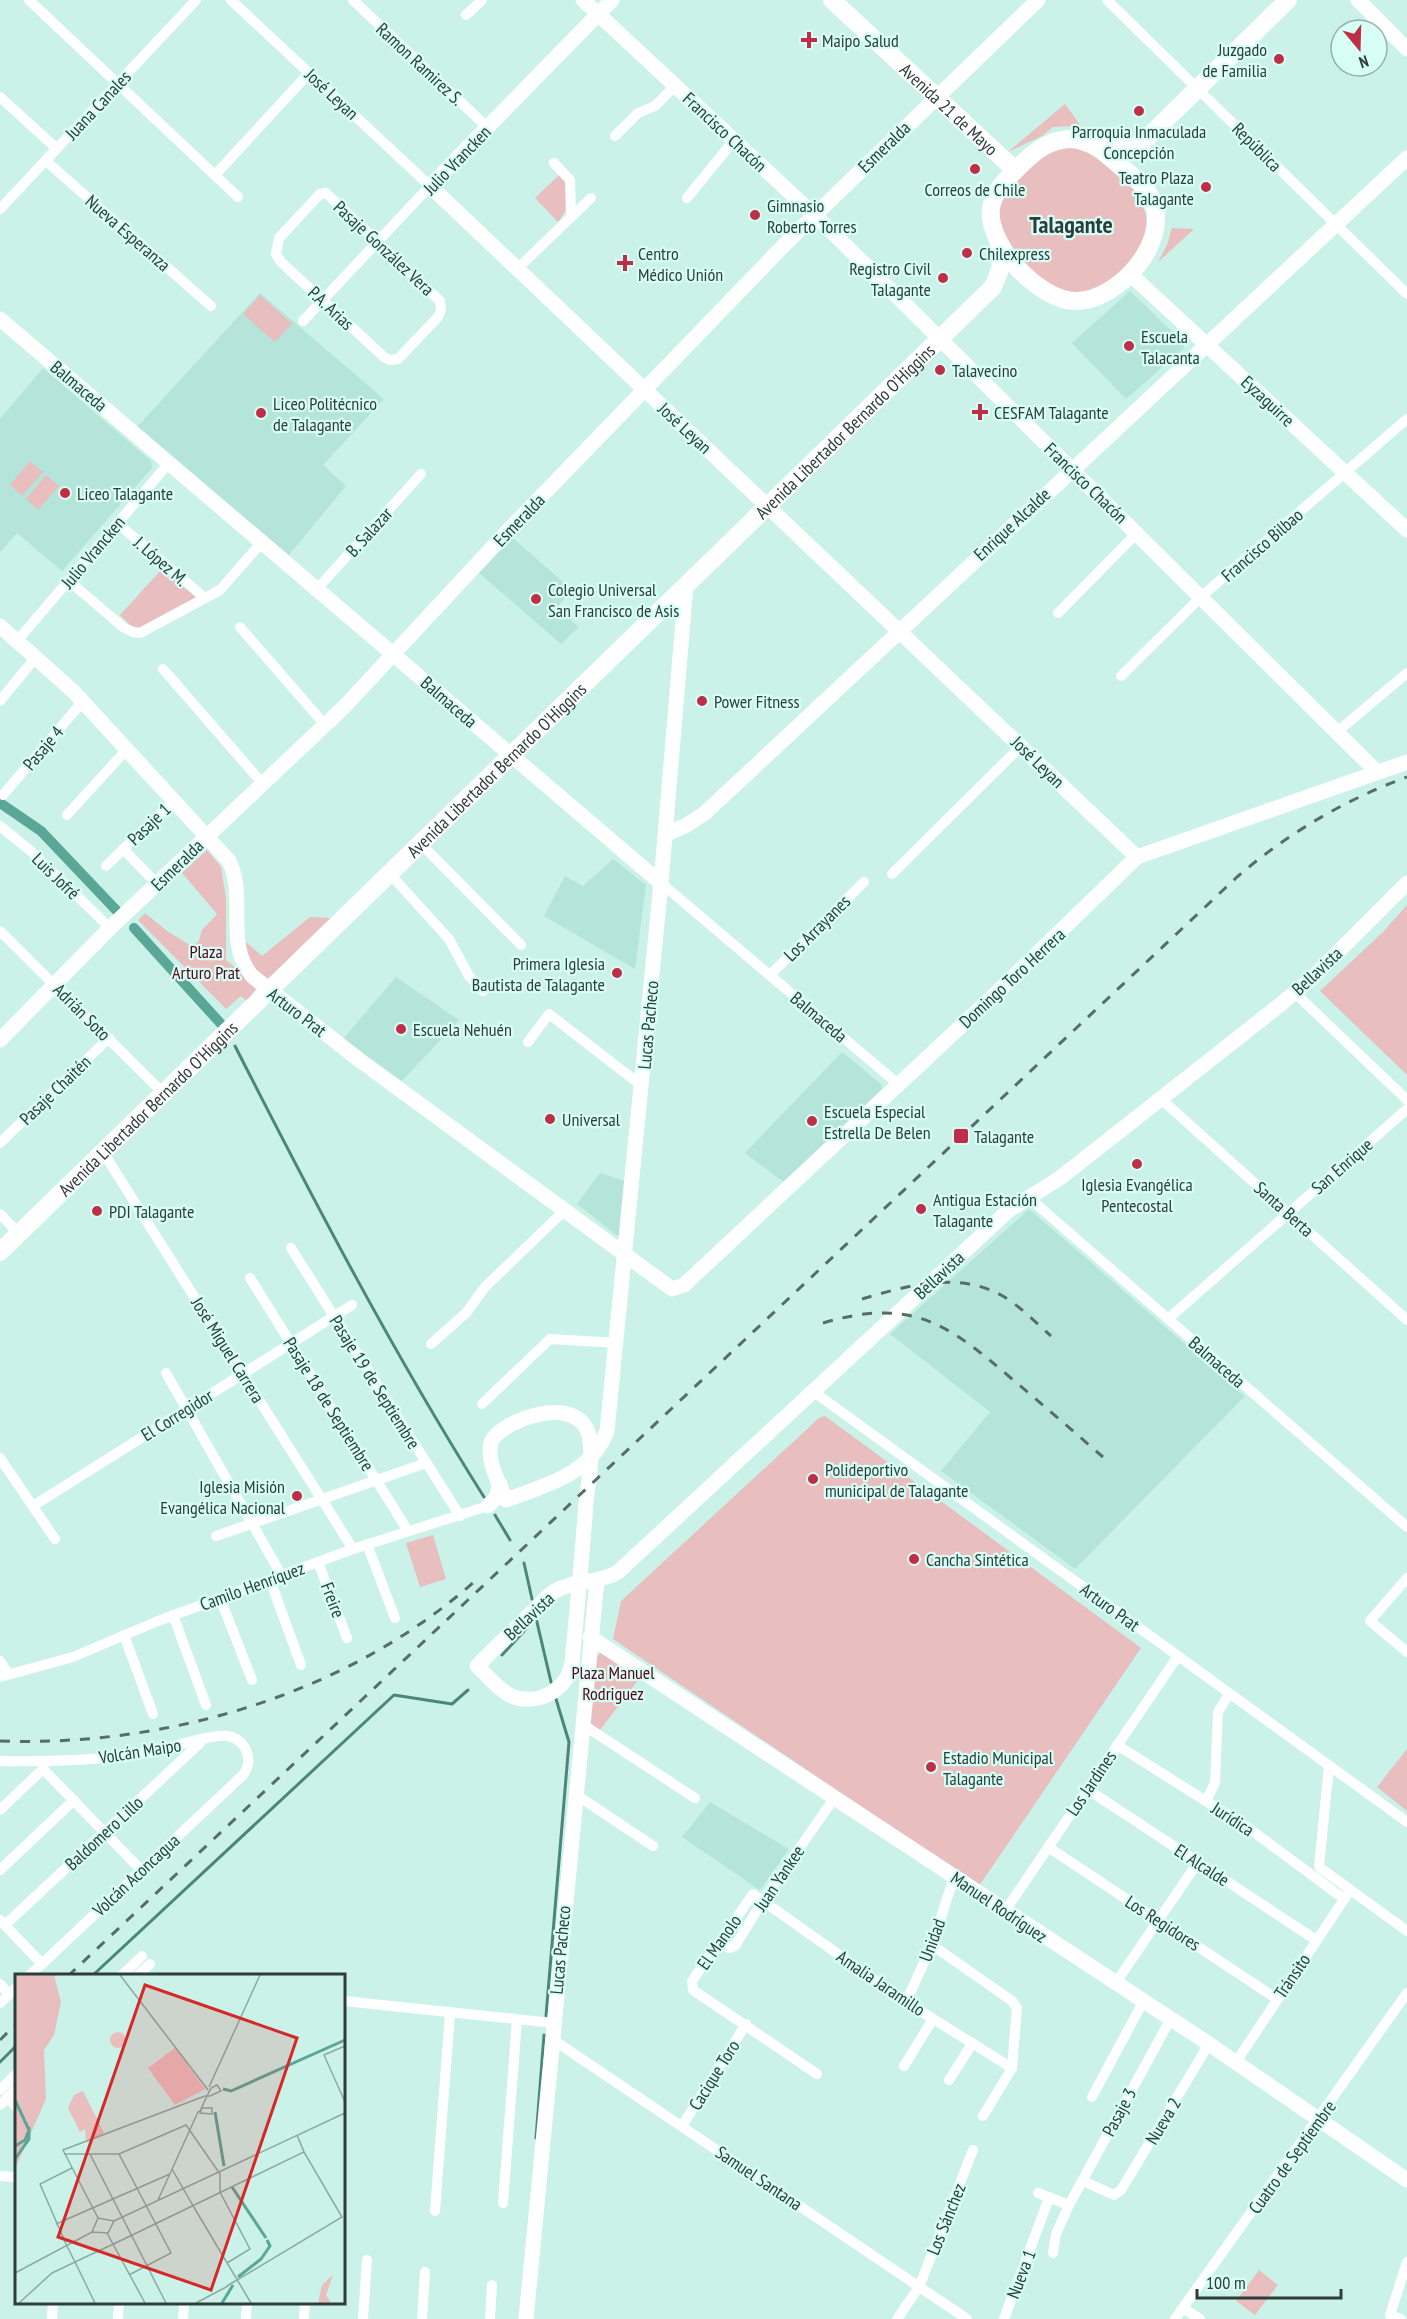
<svg xmlns="http://www.w3.org/2000/svg" width="1407" height="2319" font-family="'PT Sans Narrow',sans-serif">
<style>
.built{fill:#b5e5da}
.green{fill:#e8bebf}
.lines{fill:none;stroke-linecap:round;stroke-linejoin:round}
.stream{stroke:#4c867b;stroke-width:3}
.canal{stroke:#5aa697;stroke-width:10}
.street{stroke:#fff;stroke-width:10}
.secondary{stroke:#fff;stroke-width:15}
.primary{stroke:#fff;stroke-width:18}
.rail{stroke:#576d67;stroke-width:3;stroke-dasharray:10 10;stroke-linecap:butt}
.poi-dot{fill:#bf2e47;stroke:#d7fff6;stroke-width:2}
.labels{text-anchor:middle;dominant-baseline:central;stroke-width:4.5;stroke-linejoin:round;paint-order:stroke}
.poi-label{font-size:18px;fill:#2d3d39;stroke:#d7fff6;text-anchor:start}
.street-label{font-size:18px;fill:#2d3d39;stroke:#d7fff6}
.park-label{font-size:18px;fill:#560618;stroke:#d7fff6}
.district-label{font-size:24px;font-weight:bold;fill:#2d3d39;stroke:#d7fff6}
.inset-river{fill:none;stroke:#5aa697;stroke-width:3}
.inset-road{fill:none;stroke:#8baaa2;stroke-width:1.5}
.view{fill:#d62828;fill-opacity:0.15;stroke:#d62828;stroke-width:3}
.inset-edge{fill:none;stroke:#2d3d39;stroke-width:3}
</style>
<rect width="100%" height="100%" fill="#caf2e8"/>
<g class="built">
<path d="M1130,291L1183,342L1184,348L1126,399L1072,343Z"/>
<path d="M260,293L384,399L323,465L346,486L289,555L137,427Z"/>
<path d="M43,368L151,461L152,468L62,571L17,533L0,552V419Z"/>
<path d="M513,538L572,590L557,607L579,627L561,644L479,573Z"/>
<path d="M613,859L646,885L635,969L544,916L565,876L583,886Z"/>
<path d="M396,977L459,1020L402,1081L343,1039Z"/>
<path d="M842,1052L881,1084L882,1089L784,1182L745,1153Z"/>
<path d="M600,1173L625,1181L619,1237L577,1204Z"/>
<path d="M1029,1209L1245,1396L1075,1569L941,1471L990,1412L890,1334Z"/>
<path d="M710,1802L789,1849L760,1890L682,1837Z"/>
</g>
<g class="green">
<path d="M1065,104L1081,126L1053,127L1042,136L1008,152Z"/>
<path d="M1073,146L1088,150L1133,188L1146,214L1147,230L1138,255L1113,281L1087,294L1052,290L1012,254L997,212C1015,174 1031,155 1073,146Z"/>
<path d="M559,175L567,182V209L558,222L535,198Z"/>
<path d="M1172,228L1194,229L1158,262L1167,245Z"/>
<path d="M260,295L292,324L275,342L243,314Z"/>
<path d="M30,461L43,472L22,496L10,485Z"/>
<path d="M46,475L59,486L38,510L26,499Z"/>
<path d="M162,569L198,599L139,628L130,625L120,615Z"/>
<path d="M207,850L221,867L226,898V960L258,986L247,1001L241,996L226,1009L138,920L145,913L167,931L193,947L199,941L202,930L217,914L182,873Z"/>
<path d="M1407,905V1075L1320,991L1383,932Z"/>
<path d="M310,917L331,918L268,979H264L254,970L240,937L262,956Z"/>
<path d="M825,1416L1141,1648L979,1886L613,1639L621,1601L819,1418Z"/>
<path d="M433,1535L446,1579L420,1587L406,1543Z"/>
<path d="M603,1651L642,1675L600,1730L590,1725L596,1657Z"/>
<path d="M1407,1749V1811L1377,1787Z"/>
<path d="M1259,2270L1278,2285L1255,2315L1236,2301Z"/>
</g>
<g class="lines">
<g class="stream">
<path d="M235,1046C314,1201 392,1351 484,1497"/>
<path d="M495,1515L510,1540"/>
<path d="M524,1563L532,1599"/>
<path d="M536,1618L551,1682"/>
<path d="M502,1655L527,1628"/>
<path d="M92,1976L394,1695L452,1704L468,1690"/>
<path d="M546,2016L569,1742L556,1699"/>
<path d="M0,2062L16,2046"/>
<path d="M536,2138L544,2035"/>
</g>
<g class="canal">
<path d="M0,803L41,831L116,910"/>
<path d="M134,928L222,1025"/>
</g>
<g class="street">
<path d="M29,0L238,197"/>
<path d="M231,0L430,186L303,321"/>
<path d="M353,0L488,128"/>
<path d="M1107,0L1407,294"/>
<path d="M466,15L482,0"/>
<path d="M0,97L57,149"/>
<path d="M615,136L638,113L655,106L675,86"/>
<path d="M46,161L211,306"/>
<path d="M554,163L570,180L571,217"/>
<path d="M215,175L309,73"/>
<path d="M326,193L440,301L441,310L438,317L398,359L390,360L384,357L281,262L276,254L279,238L320,194Z"/>
<path d="M687,198L734,140"/>
<path d="M0,209L196,0"/>
<path d="M517,269L591,198"/>
<path d="M117,523L205,598"/>
<path d="M69,581L123,627L132,632L140,633L220,590L262,542"/>
<path d="M317,589L421,474"/>
<path d="M1058,613L1137,533"/>
<path d="M240,627L325,725"/>
<path d="M17,641L169,463"/>
<path d="M163,669L263,784"/>
<path d="M1121,676L1202,596L1407,419"/>
<path d="M0,701L36,657"/>
<path d="M1337,732L1407,673"/>
<path d="M3,795L83,701"/>
<path d="M67,815L128,748"/>
<path d="M0,826L32,852L110,928"/>
<path d="M420,843L521,945"/>
<path d="M123,849L157,884"/>
<path d="M106,866L175,799"/>
<path d="M389,873L449,939L469,976L483,991"/>
<path d="M892,874L1022,745"/>
<path d="M661,883L898,1084"/>
<path d="M0,931L164,1094"/>
<path d="M770,975L864,882"/>
<path d="M1295,993L1407,1100"/>
<path d="M528,1042L549,1014L642,1086"/>
<path d="M1161,1099L1407,1320"/>
<path d="M0,1143L109,1038"/>
<path d="M103,1152L353,1549"/>
<path d="M1027,1196L1407,1527"/>
<path d="M0,1214L19,1234"/>
<path d="M291,1248L460,1516"/>
<path d="M250,1278L408,1531"/>
<path d="M1168,1319L1407,1109"/>
<path d="M431,1344L466,1313L485,1287L564,1211"/>
<path d="M166,1373L282,1576"/>
<path d="M814,1392L1407,1822"/>
<path d="M482,1404L550,1339L618,1343"/>
<path d="M0,1458L55,1539"/>
<path d="M33,1506L352,1305"/>
<path d="M216,1536L426,1463"/>
<path d="M367,1544L395,1618"/>
<path d="M318,1562L347,1638"/>
<path d="M1407,1578L1370,1621L1407,1652"/>
<path d="M270,1580L301,1665"/>
<path d="M220,1598L252,1680"/>
<path d="M173,1615L206,1705"/>
<path d="M124,1635L153,1714"/>
<path d="M0,1661L9,1674"/>
<path d="M0,1677L73,1657L158,1621L353,1549L494,1504"/>
<path d="M582,1724L695,1798"/>
<path d="M1117,1745L1247,1827L1344,1899"/>
<path d="M0,1761C50,1762 102,1760 152,1752C170,1748 213,1733 228,1736C247,1740 254,1761 243,1775L29,1976"/>
<path d="M44,1761L43,1769L141,1870"/>
<path d="M1329,1766L1319,1867L1407,1931"/>
<path d="M1087,1789L1316,1940"/>
<path d="M575,1794L653,1846"/>
<path d="M1206,1801L1215,1783L1218,1712L1229,1694"/>
<path d="M0,1810L43,1769"/>
<path d="M1048,1847L1277,1999"/>
<path d="M0,1870L74,1800"/>
<path d="M1005,1911L1178,1656"/>
<path d="M0,1920L42,1964"/>
<path d="M5,1925L200,1743"/>
<path d="M720,1942L729,1948L735,1946L762,1902L835,1797"/>
<path d="M932,1945L1012,2001L1017,2008L1012,2068L983,2116"/>
<path d="M121,1976L142,1956"/>
<path d="M137,1976L150,1964"/>
<path d="M0,1984L9,1994"/>
<path d="M1115,1984L1198,1862"/>
<path d="M344,2001L553,2023"/>
<path d="M906,2002L932,1945L954,1877"/>
<path d="M0,2003L16,1988"/>
<path d="M552,2039L967,2319"/>
<path d="M1236,2062L1347,1895"/>
<path d="M904,2066L933,2019"/>
<path d="M817,2074L693,1990L692,1981L753,1894L906,2002L1012,2068"/>
<path d="M949,2080L972,2044"/>
<path d="M0,2090L16,2074"/>
<path d="M1092,2097L1143,2002"/>
<path d="M8,2098L16,2107"/>
<path d="M0,2105L16,2089"/>
<path d="M682,2126L746,2024"/>
<path d="M0,2176L16,2177"/>
<path d="M1083,2181L1114,2195L1121,2190L1209,2044"/>
<path d="M1038,2193L1069,2205"/>
<path d="M503,2203L517,2020"/>
<path d="M435,2211L450,2013"/>
<path d="M1053,2253L1056,2234L1069,2205L1170,2020"/>
<path d="M1183,2308L1200,2319"/>
<path d="M52,2319L53,2302"/>
<path d="M118,2319L119,2302"/>
<path d="M183,2319L184,2302"/>
<path d="M246,2319L247,2302"/>
<path d="M304,2319L305,2302"/>
<path d="M363,2319L367,2260"/>
<path d="M422,2319L425,2272"/>
<path d="M490,2319L492,2285"/>
<path d="M897,2319L919,2287L973,2150"/>
<path d="M1004,2319L1049,2198"/>
<path d="M1175,2319L1407,1993"/>
<path d="M1401,2319L1390,2315L1407,2262"/>
</g>
<g class="secondary">
<path d="M583,0L824,224L1377,772"/>
<path d="M612,0L430,186L1137,857"/>
<path d="M1358,0L1407,49"/>
<path d="M1129,273L1407,530"/>
<path d="M0,319L661,883"/>
<path d="M686,585L661,883L607,1431C590,1475 546,1485 506,1500C500,1484 486,1461 491,1443C497,1422 577,1391 589,1435C594,1456 588,1482 586,1503C582,1557 577,1610 572,1663C567,1692 535,1707 509,1695C497,1688 487,1675 477,1666C495,1648 513,1631 531,1613C539,1606 546,1596 555,1591C575,1579 599,1584 618,1572L1009,1210L1060,1178L1276,1008L1312,978L1407,883"/>
<path d="M0,626L73,691L229,861C247,897 224,943 252,976L358,1059L672,1289L684,1285L990,999L1137,857L1407,762"/>
<path d="M666,834L685,826L705,813L1407,158"/>
<path d="M0,1040L110,928L345,706L502,537L791,238L1038,0"/>
<path d="M488,1506L496,1498L500,1484"/>
<path d="M590,1637L1209,2044L1407,2180"/>
<path d="M526,2319L597,1580"/>
</g>
<g class="primary">
<path id="s1" d="M832,0L1015,170"/>
<path d="M1073,139C1094,142 1105,153 1120,166C1132,176 1147,186 1153,202C1169,244 1118,300 1077,301C1040,302 986,245 991,208C994,189 1009,177 1022,164C1037,149 1051,139 1073,139Z"/>
<path d="M1096,145L1122,149L1141,144L1288,0"/>
<path id="s2" d="M0,1252L993,287L1001,267L999,245"/>
</g>
<g class="rail">
<path d="M862,1299C906,1286 957,1271 1001,1295C1019,1305 1035,1322 1051,1336"/>
<path d="M823,1323C911,1297 947,1323 1012,1379C1043,1405 1073,1431 1103,1457"/>
<path d="M0,1741C168,1747 348,1694 475,1581"/>
<path d="M68,1976L1237,877C1287,834 1344,800 1407,777"/>
<path d="M0,2040L16,2024"/>
</g>
</g>
<g class="poi-dot">
<path d="M806 31h6v6h6v6h-6v6h-6v-6h-6v-6h6z"/>
<circle cx="1279" cy="59" r="6"/>
<circle cx="1139" cy="111" r="6"/>
<circle cx="975" cy="169" r="6"/>
<circle cx="1206" cy="187" r="6"/>
<circle cx="755" cy="215" r="6"/>
<circle cx="967" cy="253" r="6"/>
<path d="M622 254h6v6h6v6h-6v6h-6v-6h-6v-6h6z"/>
<circle cx="943" cy="278" r="6"/>
<circle cx="1129" cy="346" r="6"/>
<circle cx="940" cy="370" r="6"/>
<path d="M977 403h6v6h6v6h-6v6h-6v-6h-6v-6h6z"/>
<circle cx="261" cy="413" r="6"/>
<circle cx="65" cy="493" r="6"/>
<circle cx="536" cy="599" r="6"/>
<circle cx="702" cy="701" r="6"/>
<circle cx="617" cy="973" r="6"/>
<circle cx="401" cy="1029" r="6"/>
<circle cx="550" cy="1119" r="6"/>
<circle cx="812" cy="1121" r="6"/>
<rect x="953" y="1128" width="16" height="16" rx="3"/>
<circle cx="1137" cy="1164" r="6"/>
<circle cx="921" cy="1209" r="6"/>
<circle cx="97" cy="1211" r="6"/>
<circle cx="813" cy="1479" r="6"/>
<circle cx="297" cy="1496" r="6"/>
<circle cx="914" cy="1559" r="6"/>
<circle cx="931" cy="1767" r="6"/>
</g>
<g class="labels">
<g class="poi-label">
<text x="822" y="40">Maipo Salud</text>
<text x="1267" y="49" text-anchor="end">Juzgado<tspan x="1267" dy="21">de Familia</tspan></text>
<text x="1139" y="131" text-anchor="middle">Parroquia Inmaculada<tspan x="1139" dy="21">Concepción</tspan></text>
<text x="1194" y="177" text-anchor="end">Teatro Plaza<tspan x="1194" dy="21">Talagante</tspan></text>
<text x="975" y="189" text-anchor="middle">Correos de Chile</text>
<text x="767" y="205">Gimnasio<tspan x="767" dy="21">Roberto Torres</tspan></text>
<text x="638" y="253">Centro<tspan x="638" dy="21">Médico Unión</tspan></text>
<text x="979" y="253">Chilexpress</text>
<text x="931" y="268" text-anchor="end">Registro Civil<tspan x="931" dy="21">Talagante</tspan></text>
<text x="1141" y="336">Escuela<tspan x="1141" dy="21">Talacanta</tspan></text>
<text x="952" y="370">Talavecino</text>
<text x="273" y="403">Liceo Politécnico<tspan x="273" dy="21">de Talagante</tspan></text>
<text x="994" y="412">CESFAM Talagante</text>
<text x="77" y="493">Liceo Talagante</text>
<text x="548" y="589">Colegio Universal<tspan x="548" dy="21">San Francisco de Asis</tspan></text>
<text x="714" y="701">Power Fitness</text>
<text x="605" y="963" text-anchor="end">Primera Iglesia<tspan x="605" dy="21">Bautista de Talagante</tspan></text>
<text x="413" y="1029">Escuela Nehuén</text>
<text x="824" y="1111">Escuela Especial<tspan x="824" dy="21">Estrella De Belen</tspan></text>
<text x="562" y="1119">Universal</text>
<text x="974" y="1136">Talagante</text>
<text x="1137" y="1184" text-anchor="middle">Iglesia Evangélica<tspan x="1137" dy="21">Pentecostal</tspan></text>
<text x="933" y="1199">Antigua Estación<tspan x="933" dy="21">Talagante</tspan></text>
<text x="109" y="1211">PDI Talagante</text>
<text x="825" y="1469">Polideportivo<tspan x="825" dy="21">municipal de Talagante</tspan></text>
<text x="285" y="1486" text-anchor="end">Iglesia Misión<tspan x="285" dy="21">Evangélica Nacional</tspan></text>
<text x="926" y="1559">Cancha Sintética</text>
<text x="943" y="1757">Estadio Municipal<tspan x="943" dy="21">Talagante</tspan></text>
</g>
<g class="street-label">
<text transform="translate(420 64) rotate(43)">Ramon Ramirez S.</text>
<text transform="translate(332 94) rotate(43)">José Leyan</text>
<text transform="translate(98 105) rotate(-47)">Juana Canales</text>
<text stroke="none"><textPath href="#s1" startOffset="160">Avenida 21 de Mayo</textPath></text>
<text transform="translate(725 132) rotate(43)">Francisco Chacón</text>
<text transform="translate(884 147) rotate(-44)">Esmeralda</text>
<text transform="translate(1257 147) rotate(45)">República</text>
<text transform="translate(457 160) rotate(-46)">Julio Vrancken</text>
<text transform="translate(128 233) rotate(41)">Nueva Esperanza</text>
<text transform="translate(384 248) rotate(43)">Pasaje González Vera</text>
<text transform="translate(331 308) rotate(43)">P.A. Arias</text>
<text transform="translate(79 386) rotate(40)">Balmaceda</text>
<text transform="translate(1268 401) rotate(43)">Eyzaguirre</text>
<text transform="translate(685 428) rotate(43)">José Leyan</text>
<text stroke="none"><textPath href="#s2" startOffset="1178">Avenida Libertador Bernardo O'Higgins</textPath></text>
<text transform="translate(1086 483) rotate(44)">Francisco Chacón</text>
<text transform="translate(519 520) rotate(-46)">Esmeralda</text>
<text transform="translate(1012 524) rotate(-43)">Enrique Alcalde</text>
<text transform="translate(369 532) rotate(-48)">B. Salazar</text>
<text transform="translate(1262 545) rotate(-41)">Francisco Bilbao</text>
<text transform="translate(93 552) rotate(-50)">Julio Vrancken</text>
<text transform="translate(161 561) rotate(41)">J. López M.</text>
<text transform="translate(449 702) rotate(41)">Balmaceda</text>
<text transform="translate(43 748) rotate(-50)">Pasaje 4</text>
<text transform="translate(1038 762) rotate(44)">José Leyan</text>
<text stroke="none"><textPath href="#s2" startOffset="692">Avenida Libertador Bernardo O'Higgins</textPath></text>
<text transform="translate(149 824) rotate(-44)">Pasaje 1</text>
<text transform="translate(177 865) rotate(-44)">Esmeralda</text>
<text transform="translate(56 876) rotate(44)">Luis Jofré</text>
<text transform="translate(817 928) rotate(-45)">Los Arrayanes</text>
<text transform="translate(1317 971) rotate(-43)">Bellavista</text>
<text transform="translate(1012 978) rotate(-43)">Domingo Toro Herrera</text>
<text transform="translate(82 1012) rotate(45)">Adrián Soto</text>
<text transform="translate(297 1012) rotate(37)">Arturo Prat</text>
<text transform="translate(819 1017) rotate(40)">Balmaceda</text>
<text transform="translate(648 1025) rotate(-85)">Lucas Pacheco</text>
<text transform="translate(55 1090) rotate(-44)">Pasaje Chaitén</text>
<text stroke="none"><textPath href="#s2" startOffset="206">Avenida Libertador Bernardo O'Higgins</textPath></text>
<text transform="translate(1342 1166) rotate(-41)">San Enrique</text>
<text transform="translate(1284 1209) rotate(42)">Santa Berta</text>
<text transform="translate(939 1275) rotate(-43)">Bellavista</text>
<text transform="translate(228 1350) rotate(58)">José Miguel Carrera</text>
<text transform="translate(1217 1362) rotate(41)">Balmaceda</text>
<text transform="translate(375 1382) rotate(58)">Pasaje 19 de Septiembre</text>
<text transform="translate(329 1404) rotate(58)">Pasaje 18 de Septiembre</text>
<text transform="translate(177 1415) rotate(-32)">El Corregidor</text>
<text transform="translate(252 1586) rotate(-20)">Camilo Henríquez</text>
<text transform="translate(333 1600) rotate(69)">Freire</text>
<text transform="translate(1110 1607) rotate(36)">Arturo Prat</text>
<text transform="translate(529 1616) rotate(-43)">Bellavista</text>
<text transform="translate(140 1751) rotate(-9)">Volcán Maipo</text>
<text transform="translate(1091 1783) rotate(-56)">Los Jardines</text>
<text transform="translate(1233 1819) rotate(33)">Jurídica</text>
<text transform="translate(104 1833) rotate(-43)">Baldomero Lillo</text>
<text transform="translate(1202 1865) rotate(33)">El Alcalde</text>
<text transform="translate(136 1875) rotate(-43)">Volcán Aconcagua</text>
<text transform="translate(779 1878) rotate(-56)">Juan Yankee</text>
<text transform="translate(999 1907) rotate(34)">Manuel Rodríguez</text>
<text transform="translate(1163 1923) rotate(33)">Los Regidores</text>
<text transform="translate(932 1940) rotate(-70)">Unidad</text>
<text transform="translate(719 1942) rotate(-55)">El Manolo</text>
<text transform="translate(560 1950) rotate(-85)">Lucas Pacheco</text>
<text transform="translate(1292 1976) rotate(-56)">Tránsito</text>
<text transform="translate(881 1983) rotate(34)">Amalia Jaramillo</text>
<text transform="translate(714 2075) rotate(-58)">Cacique Toro</text>
<text transform="translate(1119 2112) rotate(-62)">Pasaje 3</text>
<text transform="translate(1163 2121) rotate(-59)">Nueva 2</text>
<text transform="translate(1292 2157) rotate(-54)">Cuatro de Septiembre</text>
<text transform="translate(759 2178) rotate(34)">Samuel Santana</text>
<text transform="translate(946 2219) rotate(-68)">Los Sánchez</text>
<text transform="translate(1021 2274) rotate(-69)">Nueva 1</text>
</g>
<g class="park-label">
<text x="206" y="951">Plaza<tspan x="206" dy="21">Arturo Prat</tspan></text>
<text x="613" y="1672">Plaza Manuel<tspan x="613" dy="21">Rodriguez</tspan></text>
</g>
<g class="district-label">
<text x="1071" y="224">Talagante</text>
</g>
</g>
<g transform="translate(15 1974)">
<rect width="330" height="330" fill="#caf2e8"/>
<path d="M0,1H39L46,28L39,61L29,76L31,125L0,195ZM95 66a8 8 0 1 1 16 0a8 8 0 1 1-16 0ZM160,74L190,115L160,131L133,94ZM68,117L89,159L71,168L70,155L65,158L53,134L59,121ZM318,301L311,321L316,329H303L307,311Z" fill="#e8bebf"/>
<path class="inset-river" d="M208,115L216,117L330,66M0,126L14,156L10,166L0,172M200,138L209,192M0,185L14,165V153M217,213L251,264M223,303L246,285L255,272L252,266M207,329L218,311"/>
<path class="inset-road" d="M105,1L193,116M330,72L309,81L330,128M194,113L245,1M49,180H104L171,151L205,200V218L235,275L212,289M75,180L151,329M104,180L156,279L114,301M157,195L177,230M143,226L183,138L186,136V135L188,134H197V140L185,139L186,137V135L191,124L196,114L202,111L206,117L195,122H190M177,230L236,329M83,244L48,176L190,122M41,250L155,200M77,258L83,244L99,247L330,139M92,259L130,329M51,270L25,210L57,194M51,270L60,288L109,265L289,178L282,161M0,299L77,258L93,259L99,247M212,312L327,243L289,178M4,329L37,299L60,288L80,329M181,329L213,312"/>
<path class="view" d="M130,11L282,64L196,316L43,263Z"/>
<rect width="330" height="330" class="inset-edge"/>
</g>
<g transform="translate(1359 48) rotate(161)"><circle r="28" fill="#d7fff6" stroke="#93b1aa" stroke-width="1.5"/>
<path d="M0-4.5L10 22L0 15L-10 22Z" fill="#bf2e47"/>
<text y="-9" font-size="16" font-weight="bold" text-anchor="middle" fill="#2d3d39">N</text>
</g>
<path d="M1197 2289v9h144v-9" fill="none" stroke="#2d3d39" stroke-width="3"/>
<text x="1206" y="2289" font-size="18" fill="#2d3d39" stroke="#d7fff6" stroke-width="4.5" paint-order="stroke">100 m</text>
</svg>
